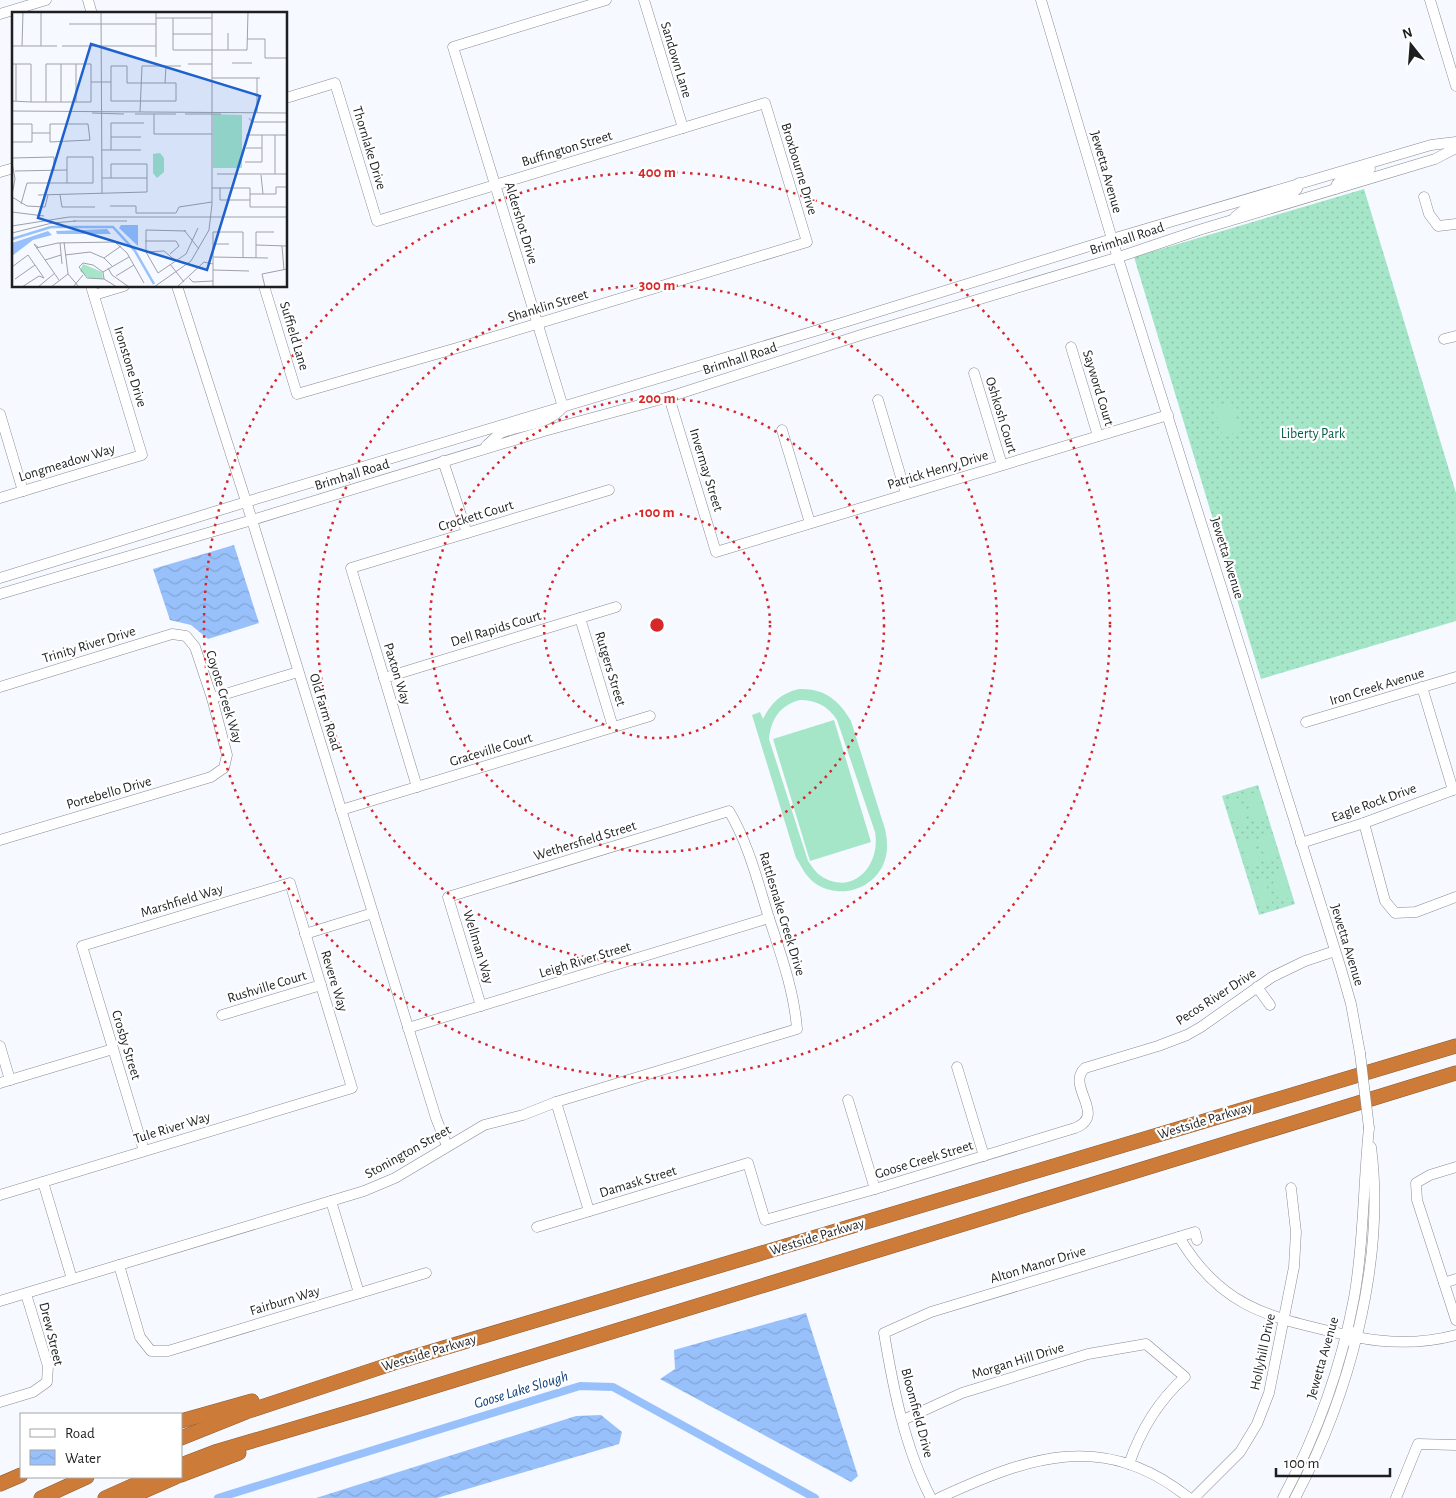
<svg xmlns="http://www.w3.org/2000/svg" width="1456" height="1498" font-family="'Alegreya Sans',sans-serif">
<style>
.grass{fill:url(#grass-dots)}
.garden{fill:#a5e6c8;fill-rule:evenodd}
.water{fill:url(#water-waves)}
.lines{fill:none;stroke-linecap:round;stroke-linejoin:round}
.canal{stroke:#98c1fc;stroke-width:8}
.minor-casing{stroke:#898b91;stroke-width:11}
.highway-casing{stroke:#8f5b30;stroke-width:15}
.minor{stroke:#fff;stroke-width:10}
.highway{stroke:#cc7c38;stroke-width:14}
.minor-bridge-casing{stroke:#898b91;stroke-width:11;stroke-linecap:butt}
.minor-bridge{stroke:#fff;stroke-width:10}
.ring{fill:none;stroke:#d62828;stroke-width:2.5;stroke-dasharray:2.5 5}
.labels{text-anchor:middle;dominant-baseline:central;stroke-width:4.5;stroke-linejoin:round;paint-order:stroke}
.street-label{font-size:14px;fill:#1d1e20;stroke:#fff}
.park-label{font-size:14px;fill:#045e42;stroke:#fff}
.water-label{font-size:15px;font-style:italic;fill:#083b7a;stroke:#fff}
.inset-river{fill:none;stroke:#98c1fc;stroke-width:2.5}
.inset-road{fill:none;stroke:#9fa1a6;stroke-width:1}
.view{fill:#1d61cc;fill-opacity:0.15;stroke:#1d61cc;stroke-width:2.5}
.inset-edge{fill:none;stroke:#1d1e20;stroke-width:2.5}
.centre{fill:#d62828;stroke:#fff;stroke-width:2.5}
.ring-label{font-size:15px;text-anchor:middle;font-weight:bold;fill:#d62828;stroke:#fff;stroke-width:4.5;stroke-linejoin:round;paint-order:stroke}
</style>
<defs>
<pattern id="grass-dots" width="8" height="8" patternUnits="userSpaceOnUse" patternTransform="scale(1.25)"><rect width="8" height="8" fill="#a5e6c8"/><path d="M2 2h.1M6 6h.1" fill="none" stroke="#8ec5ac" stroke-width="1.8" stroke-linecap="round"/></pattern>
<pattern id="water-waves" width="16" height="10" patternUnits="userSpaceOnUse" patternTransform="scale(1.25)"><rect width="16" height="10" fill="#98c1fc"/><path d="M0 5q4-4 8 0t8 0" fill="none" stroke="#83a5d8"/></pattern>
</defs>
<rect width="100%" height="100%" fill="#f6f9ff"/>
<g class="grass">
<path d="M1364,189L1456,493V621L1261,679L1134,257Z"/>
<path d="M1258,785L1295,904L1259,915L1222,796Z"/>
</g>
<g class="garden">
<path d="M1231,403L1240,431L1223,436L1214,408Z"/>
<path d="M799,689C824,688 839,700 851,721L885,829C887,838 888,847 886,856C879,887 843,901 816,884C805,876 802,867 796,858L752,715L760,712L763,719C771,703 781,693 799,689ZM800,700C816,700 828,706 837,720L875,832C881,865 853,897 821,876C815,872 812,866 808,861L769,739C771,719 780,705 800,700Z"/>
<path d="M834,720L871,842L810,861L773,739Z"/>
<path d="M1258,792L1266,817L1254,821L1246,795Z"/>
<path d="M1239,798L1248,823L1236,827L1228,801Z"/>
<path d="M1270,832L1278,857L1266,861L1258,835Z"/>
<path d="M1252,837L1260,863L1248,867L1240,841Z"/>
<path d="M1283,871L1291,897L1279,901L1271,875Z"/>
<path d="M1264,877L1272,903L1260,906L1252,881Z"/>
</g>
<g class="water">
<path d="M234,545L259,623L208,639L191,625L170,620L153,569Z"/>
<path d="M806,1313L858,1476L851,1482L660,1379L675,1369L674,1350Z"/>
<path d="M601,1415L622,1432L619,1444L437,1498H316L576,1416Z"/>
</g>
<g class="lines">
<path class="canal" d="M218,1498L580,1386L613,1387L815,1498"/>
<g class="minor-casing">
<g id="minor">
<path d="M88,0L92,14"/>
<path d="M644,0L683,128"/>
<path d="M1041,0L1112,239L1341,969L1351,1004L1360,1053"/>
<path d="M1430,0L1456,86"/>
<path d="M0,14L46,0"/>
<path d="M0,172L14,168"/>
<path d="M1335,189C1338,175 1358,173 1370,169"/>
<path d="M1424,197L1429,214L1438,226L1456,224"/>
<path d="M1235,217L1245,209L1292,194L1297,189L1299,183"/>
<path d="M177,286L252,520L436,1118L447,1146"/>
<path d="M264,286L297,394L457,348L807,242L765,103L377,221L335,83L286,98"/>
<path d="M94,295L124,286"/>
<path d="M1444,339L1456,336"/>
<path d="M1071,347L1098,436"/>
<path d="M974,373L1002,465"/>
<path d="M669,397L716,552L1168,415"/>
<path d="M878,400L906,494"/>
<path d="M0,414L23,491"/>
<path d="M782,430L810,523"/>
<path d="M486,446C491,442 496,436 501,433C522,424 547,426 563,407L453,47L606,0"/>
<path d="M443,461L467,533"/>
<path d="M0,498L142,455L91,286"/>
<path d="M0,578L246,502L848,321L1112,239L1431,145L1456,142"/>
<path d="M0,594L252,520L544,431L669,397L864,334L1119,257L1199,230L1435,159L1456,148"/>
<path d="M580,618L613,727"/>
<path d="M384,678L616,607"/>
<path d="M0,687L172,634L186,636L195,647L212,698L227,755L224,768L211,777L0,840"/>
<path d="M1422,687L1453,790"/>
<path d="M212,698L298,672"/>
<path d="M1306,722L1456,677"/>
<path d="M417,787L351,568L609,490"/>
<path d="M341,810L650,716"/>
<path d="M1364,823L1385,901L1395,913L1416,912L1456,897"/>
<path d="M1301,843L1364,823L1456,789"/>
<path d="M305,934L373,913"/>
<path d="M1257,987L1270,1005"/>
<path d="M222,1015L321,985"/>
<path d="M408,1028L769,918"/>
<path d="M0,1046L10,1080"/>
<path d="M957,1067L984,1156"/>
<path d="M0,1083L113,1049"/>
<path d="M848,1100L875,1189"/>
<path d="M556,1102L589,1211"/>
<path d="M1456,1167L1430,1175L1416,1183L1417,1200L1456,1320"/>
<path d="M43,1182L72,1279"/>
<path d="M0,1195L352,1088L290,883L82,946L144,1151"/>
<path d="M331,1201L359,1293"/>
<path d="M537,1227L748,1163L765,1220L875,1189L1075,1128C1108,1115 1065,1086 1085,1068L1158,1046L1187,1035L1201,1027L1272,977L1305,961L1335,951"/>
<path d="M1179,1237C1222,1309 1270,1317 1346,1335L1347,1341"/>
<path d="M119,1265L140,1337L151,1351H168L426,1273"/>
<path d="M1444,1283L1456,1279"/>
<path d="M0,1301L364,1191L395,1178L484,1125L523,1115L556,1102L797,1029C794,990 780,952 768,915C757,879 748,843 729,811L448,897L481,1006"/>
<path d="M1355,1332L1356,1337C1391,1344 1422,1344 1456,1335"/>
<path d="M0,1402L33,1392L47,1382L48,1366L26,1294"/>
<path d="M903,1420L962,1393L1088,1354L1146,1344L1185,1377C1158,1401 1141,1429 1129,1464"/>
<path d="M931,1498C905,1449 893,1387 884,1333L931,1312L1195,1232L1197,1240"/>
<path d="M939,1498C1028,1457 1104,1429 1189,1498"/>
<path d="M1194,1498L1240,1452L1257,1424L1269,1393L1294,1267L1296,1232L1291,1188"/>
<path d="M1283,1498C1316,1436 1341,1368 1354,1298C1364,1242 1363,1185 1369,1128"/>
<path d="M1295,1498C1349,1397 1386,1261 1371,1147"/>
<path d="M1396,1498L1418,1444L1456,1445"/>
</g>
</g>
<g class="highway-casing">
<g id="highway">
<path d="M181,1421L252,1401"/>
<path d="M181,1438L246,1412L400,1361L1456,1046"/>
<path d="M181,1465L215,1452L367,1407L1456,1073"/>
<path d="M181,1475L239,1453"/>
<path d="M0,1484L21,1475"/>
<path d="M41,1498L87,1477"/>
<path d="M105,1498L152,1477"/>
<path d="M128,1498L176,1477"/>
</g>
</g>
<use href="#minor" class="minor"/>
<use href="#highway" class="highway"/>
<g class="minor-bridge-casing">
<path id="minor-bridge" d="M1360,1053L1369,1128"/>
</g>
<use href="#minor-bridge" class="minor-bridge"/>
</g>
<g class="ring">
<circle cx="657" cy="625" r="113"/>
<circle cx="657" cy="625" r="227"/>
<circle cx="657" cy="625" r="340"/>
<circle cx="657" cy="625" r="453"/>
</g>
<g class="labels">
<g class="street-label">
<text transform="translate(676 60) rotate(73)">Sandown Lane</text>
<text transform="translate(369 148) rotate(73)">Thornlake Drive</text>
<text transform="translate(567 149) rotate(-17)">Buffington Street</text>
<text transform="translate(799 169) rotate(73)">Broxbourne Drive</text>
<text transform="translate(1106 172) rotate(74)">Jewetta Avenue</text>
<text transform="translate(521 223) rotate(73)">Aldershot Drive</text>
<text transform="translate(1127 239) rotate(-18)">Brimhall Road</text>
<text transform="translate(548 306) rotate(-17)">Shanklin Street</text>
<text transform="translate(294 336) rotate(73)">Suffield Lane</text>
<text transform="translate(740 359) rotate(-18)">Brimhall Road</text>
<text transform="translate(130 367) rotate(73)">Ironstone Drive</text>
<text transform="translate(1098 388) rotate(73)">Sayword Court</text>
<text transform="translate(1001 415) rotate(73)">Oshkosh Court</text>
<text transform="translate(67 463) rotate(-17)">Longmeadow Way</text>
<text transform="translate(706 470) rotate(73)">Invermay Street</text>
<text transform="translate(938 470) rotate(-17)">Patrick Henry Drive</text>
<text transform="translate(352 475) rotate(-17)">Brimhall Road</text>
<text transform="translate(476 516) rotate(-17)">Crockett Court</text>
<text transform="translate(1227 558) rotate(73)">Jewetta Avenue</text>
<text transform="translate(496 629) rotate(-17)">Dell Rapids Court</text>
<text transform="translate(89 645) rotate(-17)">Trinity River Drive</text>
<text transform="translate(610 669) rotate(73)">Rutgers Street</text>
<text transform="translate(397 674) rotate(73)">Paxton Way</text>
<text transform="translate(1377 687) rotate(-17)">Iron Creek Avenue</text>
<text transform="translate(224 697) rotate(73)">Coyote Creek Way</text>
<text transform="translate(325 712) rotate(73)">Old Farm Road</text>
<text transform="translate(491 750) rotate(-17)">Graceville Court</text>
<text transform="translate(109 793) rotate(-16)">Portebello Drive</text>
<text transform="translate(1374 803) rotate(-20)">Eagle Rock Drive</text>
<text transform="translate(585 841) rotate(-17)">Wethersfield Street</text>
<text transform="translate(182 901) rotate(-17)">Marshfield Way</text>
<text transform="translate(782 914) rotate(73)">Rattlesnake Creek Drive</text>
<text transform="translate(1347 945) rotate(73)">Jewetta Avenue</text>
<text transform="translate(478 947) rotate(73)">Wellman Way</text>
<text transform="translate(585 960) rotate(-17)">Leigh River Street</text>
<text transform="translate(334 981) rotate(73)">Revere Way</text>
<text transform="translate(267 987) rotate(-17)">Rushville Court</text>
<text transform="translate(1216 997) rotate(-33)">Pecos River Drive</text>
<text transform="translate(126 1045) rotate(73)">Crosby Street</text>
<text transform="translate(1205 1121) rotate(-17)">Westside Parkway</text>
<text transform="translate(172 1128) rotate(-17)">Tule River Way</text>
<text transform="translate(408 1152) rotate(-29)">Stonington Street</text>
<text transform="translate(924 1160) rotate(-17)">Goose Creek Street</text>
<text transform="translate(638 1182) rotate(-17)">Damask Street</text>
<text transform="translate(817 1237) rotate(-17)">Westside Parkway</text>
<text transform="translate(1038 1265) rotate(-17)">Alton Manor Drive</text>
<text transform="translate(285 1301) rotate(-17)">Fairburn Way</text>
<text transform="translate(51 1334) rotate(76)">Drew Street</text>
<text transform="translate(1263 1352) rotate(-78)">Hollyhill Drive</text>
<text transform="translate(429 1353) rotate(-17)">Westside Parkway</text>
<text transform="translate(1323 1358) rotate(-74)">Jewetta Avenue</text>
<text transform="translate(1018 1361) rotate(-17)">Morgan Hill Drive</text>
<text transform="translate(917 1413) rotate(75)">Bloomfield Drive</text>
</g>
<g class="park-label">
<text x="1313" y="434">Liberty Park</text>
</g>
<g class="water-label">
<text transform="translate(521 1390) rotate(-17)">Goose Lake Slough</text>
</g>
</g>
<g transform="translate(12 12)">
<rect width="275" height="275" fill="#f6f9ff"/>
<path d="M201,102L230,103V156H201ZM71,252L90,260L91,267L77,266L68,259Z" fill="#a5e6c8"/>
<path d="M148,141L152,146V160L145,166L141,161V142Z" fill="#a5e6c8"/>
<path d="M109,213H126V234L107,216ZM95,217L99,222H45L44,219ZM36,219L40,223L21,228L0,244V231Z" fill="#98c1fc"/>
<path class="inset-river" d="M39,215H101L123,239L142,272M0,227L39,215"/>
<path class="inset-road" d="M89,0L90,181M144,0V45M144,6H200M161,6V38H235L236,0M57,12H144M161,22H200M235,27H253V46H275M0,34H45M10,34L11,0M29,34V0M50,34H144M216,38V21M220,51H240M0,52H19V90M176,52H200M99,54H115V71H164V89H99ZM200,66H248M79,70H99M153,71L154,54M0,89L19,90H79V52H34V90M4,89V52M49,90V52M64,90V52M0,99L275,101M128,100L130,54H169M80,101L112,102M245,101V66M123,102H164M142,102V122H200M173,102H209M237,106L240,110H275M0,112H20V130H0M38,112H76L78,128L38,130ZM20,121H38M234,123H275M99,125H129M234,136H250M90,138H129M99,138V111H132M0,146L42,145V158M0,150L3,167L0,183M233,150H250V123M3,159L55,158M205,162H275M263,162V123M249,163L251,182M90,166H135M200,176H238V195H275M208,176V188H238M238,182H264V175H275M26,183L135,180V152H99V166M48,183L50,195H83M0,185L15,194L33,195L36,183M9,192L15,171H81V145H55V171M98,194H124V201H164L167,195L200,190M0,200L32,204M61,209H115M0,214L57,205H275M172,218L187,237M174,219L134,218V240L146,261L174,242L186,216M0,221L40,211L64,209M133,229H164L167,234L158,242M52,230L56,262L67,275M48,231L50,252M201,232H217M244,233L275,234M270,234L272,258M26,235L22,232L47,268M24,236L46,231L103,230L115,241L132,271M134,240L152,239L164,249M53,243L78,240L92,246L100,254M201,245L256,246M92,246L109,234M244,246V220H262M33,248L49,243M158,252L172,270M0,255L16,243L32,266L27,264M67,255L71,251L81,253L91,260L92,267M67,255L75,266L92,267M96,256L100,263L117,275M201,258L237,259M91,260L117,245M104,264L122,253M177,266L181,270L201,269M3,267L23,253M92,267L105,275M10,275L27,264M26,275L43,261M39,275L56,262M61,275L71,263M142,275L179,249L197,218L200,192V0M165,275L192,250L201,252M201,275V220H231V246M253,275L250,262L275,257"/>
<path class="view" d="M79,32L248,84L195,258L26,206Z"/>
<rect width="275" height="275" class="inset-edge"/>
</g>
<circle cx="657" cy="625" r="8" class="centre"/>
<g class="ring-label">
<text x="657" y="177">400 m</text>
<text x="657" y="290">300 m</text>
<text x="657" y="403">200 m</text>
<text x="657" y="517">100 m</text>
</g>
<rect x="20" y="1413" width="162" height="65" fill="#ffffff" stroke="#a5a5a6"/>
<rect x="30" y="1429" width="25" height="8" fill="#ffffff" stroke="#a5a5a6"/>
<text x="65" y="1438" font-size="15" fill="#1d1e20">Road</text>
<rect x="30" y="1450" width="25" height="15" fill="url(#water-waves)" stroke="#a5a5a6"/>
<text x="65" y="1463" font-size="15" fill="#1d1e20">Water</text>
<g transform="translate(1411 45) rotate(343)" stroke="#ffffff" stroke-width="4" paint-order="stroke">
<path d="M0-4L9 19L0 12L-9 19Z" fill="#1d1e20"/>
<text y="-8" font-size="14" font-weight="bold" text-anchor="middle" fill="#1d1e20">N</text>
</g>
<path d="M1276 1468v8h114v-8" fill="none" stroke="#1d1e20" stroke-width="2.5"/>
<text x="1284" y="1468" font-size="15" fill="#1d1e20" stroke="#ffffff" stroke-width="4" paint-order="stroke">100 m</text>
</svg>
